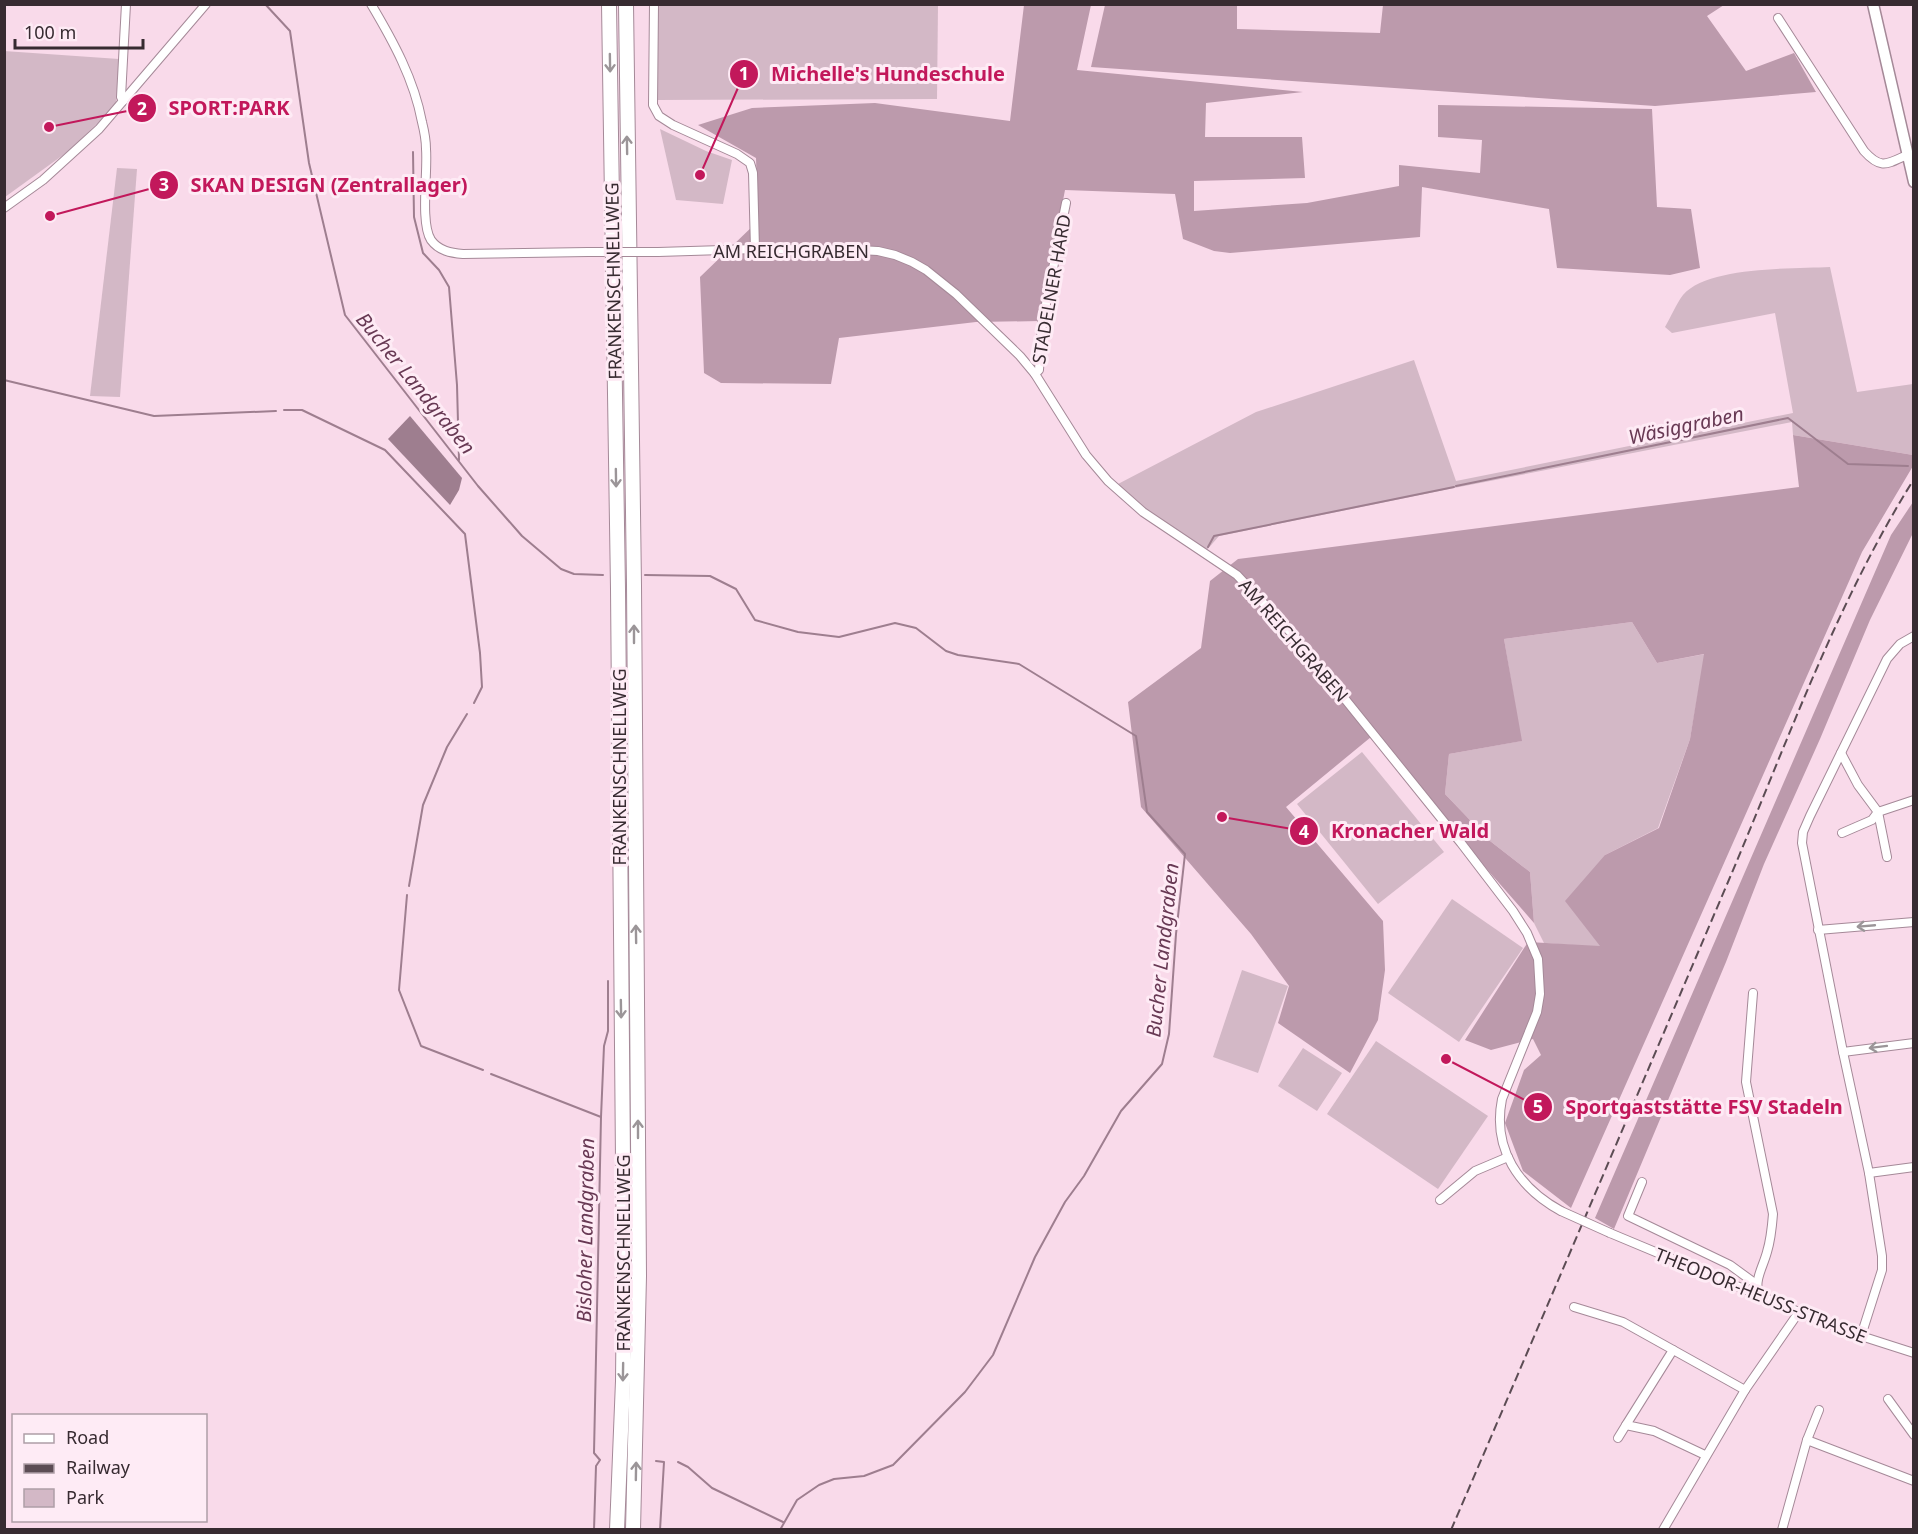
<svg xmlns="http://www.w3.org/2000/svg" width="1918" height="1534" font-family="'Noto Sans',sans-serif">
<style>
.green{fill:#d3b8c6}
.forest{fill:#bc9aac}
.water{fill:#9e7e8f}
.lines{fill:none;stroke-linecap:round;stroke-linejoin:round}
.stream{stroke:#9e7e8f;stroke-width:2}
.street-casing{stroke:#a58998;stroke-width:10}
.secondary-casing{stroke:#a58998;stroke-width:13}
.highway-casing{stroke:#a58998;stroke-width:16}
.street{stroke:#fff;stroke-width:8}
.secondary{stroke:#fff;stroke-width:10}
.highway{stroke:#fff;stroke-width:14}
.rail{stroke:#5c4c54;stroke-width:2;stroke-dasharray:9 4.5;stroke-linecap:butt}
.street-bridge-casing{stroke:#a58998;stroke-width:10;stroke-linecap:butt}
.street-bridge{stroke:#fff;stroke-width:8}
.oneway{stroke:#9b9598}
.labels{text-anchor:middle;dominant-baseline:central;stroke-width:6;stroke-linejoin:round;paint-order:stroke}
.street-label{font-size:18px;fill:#372b31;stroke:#feebf5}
.water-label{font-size:20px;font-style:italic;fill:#683954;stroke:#feebf5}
.leader{fill:none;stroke:#c2185b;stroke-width:2}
.callout-dot{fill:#c2185b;stroke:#feebf5;stroke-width:2}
.mark-label{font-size:18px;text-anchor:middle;font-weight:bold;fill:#fff}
.callout-label{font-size:20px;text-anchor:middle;font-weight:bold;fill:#c2185b;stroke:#feebf5;stroke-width:6;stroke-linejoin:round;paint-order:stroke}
</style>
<rect width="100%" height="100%" fill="#f9daea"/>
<g class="green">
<path d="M657,5H938L937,99L657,100Z"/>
<path d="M4,51L119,59L116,105L70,150L5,197Z"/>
<path d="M660,129L706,151L732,160L723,204L676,200Z"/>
<path d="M117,168L137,169L120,397L90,396Z"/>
<path d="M1830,267L1857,392L1913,384V455L1793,435L1792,422L1454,488L1219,536L1206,551L1158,519L1118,484L1256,412L1414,360L1456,481L1793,413L1775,313L1672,333L1665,327C1671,317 1676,304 1683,295C1708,266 1793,269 1830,267Z"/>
<path d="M1632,622L1657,663L1705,654L1690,739L1658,828L1605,855L1600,947L1544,943L1534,923L1530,872L1490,841L1445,794L1449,754L1521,741L1504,639Z"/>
<path d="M1362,752L1444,852L1378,904L1297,804Z"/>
<path d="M1452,899L1523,948L1459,1042L1388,993Z"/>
<path d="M1242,970L1288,986L1258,1073L1213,1057Z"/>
<path d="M1376,1041L1488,1116L1438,1189L1327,1114Z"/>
<path d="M1303,1048L1342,1073L1317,1111L1278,1086Z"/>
</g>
<g class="forest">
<path d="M1024,5H1091L1077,70L1303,92L1206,103L1205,137H1302L1305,178L1194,181V211L1307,203L1399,186V165L1480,173L1482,140L1438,137V105L1652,109L1657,207L1691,209L1700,268L1670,275L1557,268L1549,209L1422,187L1420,237L1230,253L1214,251L1183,239L1175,194L1065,190L1040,321L976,322L839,338L831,384L721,383L704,373L700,277L758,221L756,158L698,125L752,108L875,103L1010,121Z"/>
<path d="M1571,5L1573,6L1578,4L1724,5L1707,16L1746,71L1794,53L1816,92L1655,106L1091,67L1105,5H1237V29L1380,33L1383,5Z"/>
<path d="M1793,435L1913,455V466L1862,552L1571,1208L1523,1171L1505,1123L1524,1070L1541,1055L1533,1039L1491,1050L1465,1040L1528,942L1600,946L1565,901L1605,855L1659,828L1690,739L1704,654L1657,663L1632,622L1504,639L1522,741L1449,754L1445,794L1490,841L1530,872L1534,923L1371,737L1286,807L1383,921L1385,970L1378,1020L1350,1073L1278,1023L1289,986L1251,934L1141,807L1128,702L1201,648L1210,581L1238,559L1799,487Z"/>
<path d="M1913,502V533L1870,620L1820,739L1764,864L1726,962L1614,1229L1595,1218L1891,535Z"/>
</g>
<path class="water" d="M410,416L462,478L459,490L450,505L388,439Z"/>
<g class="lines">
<g class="stream">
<path d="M265,4L290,31L309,163L345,315L478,486L522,536L561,569L574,574L603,575"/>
<path d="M413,152L414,217L423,253L439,270L449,287L457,385L459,460"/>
<path d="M4,380L154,416L276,411"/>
<path d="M284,410H302L385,450L465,534L480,653L482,687L474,703"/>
<path d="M1456,486L1788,418L1848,464L1908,466"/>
<path d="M1208,547L1214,536L1454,487"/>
<path d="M645,575L710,576L736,589L755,620L798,632L839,637L895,623L916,628L946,651L958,655L1019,664L1136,736L1147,812L1185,854L1176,934L1169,1034L1162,1064L1121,1111L1084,1176L1065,1202L1035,1257L993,1355L965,1392L893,1465L864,1476L834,1479L819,1485L797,1500L780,1530"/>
<path d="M409,886L423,805L447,747L467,714"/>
<path d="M407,895L399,990L421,1046L483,1070"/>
<path d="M491,1074L601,1117L594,1453L600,1460L596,1466L594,1530"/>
<path d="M601,1117L604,1046L608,1031V981"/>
<path d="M656,1461L664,1462L660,1530"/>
<path d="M678,1462L688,1467L712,1488L783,1522"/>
</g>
<g class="street-casing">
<g id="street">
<path d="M371,4C393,41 414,79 422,122C424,130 426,140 426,149C428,171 420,223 431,240C439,251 451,253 463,254L588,252"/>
<path d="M654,4L653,105L659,116L673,125L737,154L750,163L753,173L755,249"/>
<path d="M1778,18L1864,151C1881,170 1887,164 1907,155"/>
<path d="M123,101L121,97L126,4"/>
<path d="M4,208L43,180L99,129L206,4"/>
<path d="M658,252L755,249L859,250L878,251L895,255L912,262L926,270L956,294L1020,356L1035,374L1086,455L1108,481L1143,512L1237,575L1295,637L1461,843L1513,911L1527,933L1538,959L1540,994L1537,1012L1502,1099C1492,1149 1519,1188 1561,1211"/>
<path d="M1035,374L1039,370L1042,324L1066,203"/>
<path d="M1841,753L1858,785L1878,812L1887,857"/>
<path d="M1842,833L1872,820L1878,812L1914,800"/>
<path d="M1818,930L1914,922"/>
<path d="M1753,993L1746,1082L1773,1214C1772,1227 1771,1239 1767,1252C1763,1267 1755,1278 1758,1293"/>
<path d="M1843,1052L1914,1043"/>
<path d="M1869,1173L1914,1167"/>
<path d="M1642,1182L1628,1216L1730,1265L1756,1284"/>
<path d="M1440,1200L1475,1171L1508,1157"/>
<path d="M1610,1233L1799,1312L1861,1336L1914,1353"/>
<path d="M1574,1307L1623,1322L1745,1390"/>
<path d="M1861,1336L1882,1270V1256L1869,1173L1843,1052L1802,843L1803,832L1810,816L1887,659L1900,644L1914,636"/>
<path d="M1673,1350L1626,1425L1654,1431L1705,1455"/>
<path d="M1888,1399L1914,1435"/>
<path d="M1618,1438L1626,1425"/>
<path d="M1807,1440L1819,1410"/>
<path d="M1663,1530L1745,1390L1799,1312"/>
<path d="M1782,1530L1807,1440L1914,1481"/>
</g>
</g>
<g class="secondary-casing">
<path id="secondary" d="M1873,4L1914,182"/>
</g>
<g class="highway-casing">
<g id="highway">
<path d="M609,4L618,589L624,1275L623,1381L617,1530"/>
<path d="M626,4L634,585L639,1276L633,1530"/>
</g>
</g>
<use href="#street" class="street"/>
<use href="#secondary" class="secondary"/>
<use href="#highway" class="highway"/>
<path class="rail" d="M1451,1530C1544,1314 1636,1098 1728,882C1786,746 1835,605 1914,479"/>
<g class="street-bridge-casing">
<g id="street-bridge">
<path d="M588,252H658"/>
<path d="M1561,1211L1610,1233"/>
</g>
</g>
<use href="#street-bridge" class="street-bridge"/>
</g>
<defs><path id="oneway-shaft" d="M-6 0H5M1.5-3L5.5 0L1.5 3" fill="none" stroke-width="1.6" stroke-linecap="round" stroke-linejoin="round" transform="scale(1.5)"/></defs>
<g class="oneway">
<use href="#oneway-shaft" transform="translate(610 63) rotate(89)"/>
<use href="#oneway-shaft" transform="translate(627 145) rotate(-91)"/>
<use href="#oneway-shaft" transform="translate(616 478) rotate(89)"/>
<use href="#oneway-shaft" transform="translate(634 634) rotate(-90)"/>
<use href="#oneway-shaft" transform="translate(1866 926) rotate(175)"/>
<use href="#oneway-shaft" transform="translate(636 934) rotate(-91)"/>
<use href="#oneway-shaft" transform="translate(621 1009) rotate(89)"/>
<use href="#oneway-shaft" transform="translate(1878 1047) rotate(173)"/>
<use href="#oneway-shaft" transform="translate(638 1129) rotate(-90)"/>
<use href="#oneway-shaft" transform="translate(623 1372) rotate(91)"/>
<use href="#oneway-shaft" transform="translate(636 1471) rotate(-89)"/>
</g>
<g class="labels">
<g class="street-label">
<text x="791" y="251">AM REICHGRABEN</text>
<text transform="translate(613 281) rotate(-91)">FRANKENSCHNELLWEG</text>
<text transform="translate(1051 289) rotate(-80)">STADELNER HARD</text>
<text transform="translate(1294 640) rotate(49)">AM REICHGRABEN</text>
<text transform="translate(619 767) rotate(-90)">FRANKENSCHNELLWEG</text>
<text transform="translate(623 1253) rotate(-90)">FRANKENSCHNELLWEG</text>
<text transform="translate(1761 1295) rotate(22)">THEODOR-HEUSS-STRASSE</text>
</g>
<g class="water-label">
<text transform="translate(416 383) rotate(51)">Bucher Landgraben</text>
<text transform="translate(1686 425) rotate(-12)">Wäsiggraben</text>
<text transform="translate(1162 950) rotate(-84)">Bucher Landgraben</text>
<text transform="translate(585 1230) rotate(-89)">Bisloher Landgraben</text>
</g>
</g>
<path class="leader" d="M700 175L744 74M49 127L142 108M50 216L164 185M1222 817L1304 831M1446 1059L1538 1107"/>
<g class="callout-dot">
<circle cx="700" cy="175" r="6"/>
<circle cx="49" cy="127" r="6"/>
<circle cx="50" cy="216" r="6"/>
<circle cx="1222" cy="817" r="6"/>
<circle cx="1446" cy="1059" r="6"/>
<circle cx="744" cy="74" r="15"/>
<circle cx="142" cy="108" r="15"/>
<circle cx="164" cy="185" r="15"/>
<circle cx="1304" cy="831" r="15"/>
<circle cx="1538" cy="1107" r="15"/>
</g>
<g class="mark-label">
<text x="744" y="80">1</text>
<text x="142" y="115">2</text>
<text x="164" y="191">3</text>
<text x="1304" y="838">4</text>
<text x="1538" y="1113">5</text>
</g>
<g class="callout-label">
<text x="888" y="81">Michelle's Hundeschule</text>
<text x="229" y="115">SPORT:PARK</text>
<text x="329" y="192">SKAN DESIGN (Zentrallager)</text>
<text x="1410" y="838">Kronacher Wald</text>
<text x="1704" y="1114">Sportgaststätte FSV Stadeln</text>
</g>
<rect width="1918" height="1534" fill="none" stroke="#372b31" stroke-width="12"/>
<rect x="12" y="1414" width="195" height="108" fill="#feebf5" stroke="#ae9ea7" stroke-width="1.5"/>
<rect x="24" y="1434" width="30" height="9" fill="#ffffff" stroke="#ae9ea7" stroke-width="1.5"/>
<text x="66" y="1444" font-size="18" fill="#372b31">Road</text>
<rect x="24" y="1464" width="30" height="9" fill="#5c4c54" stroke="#ae9ea7" stroke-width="1.5"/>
<text x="66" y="1474" font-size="18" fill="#372b31">Railway</text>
<rect x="24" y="1489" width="30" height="18" fill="#d3b8c6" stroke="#ae9ea7" stroke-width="1.5"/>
<text x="66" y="1504" font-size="18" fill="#372b31">Park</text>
<path d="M15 39v9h128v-9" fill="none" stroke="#372b31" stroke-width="3"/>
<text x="24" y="39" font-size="18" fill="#372b31" stroke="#feebf5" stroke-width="4.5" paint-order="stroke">100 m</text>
</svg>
